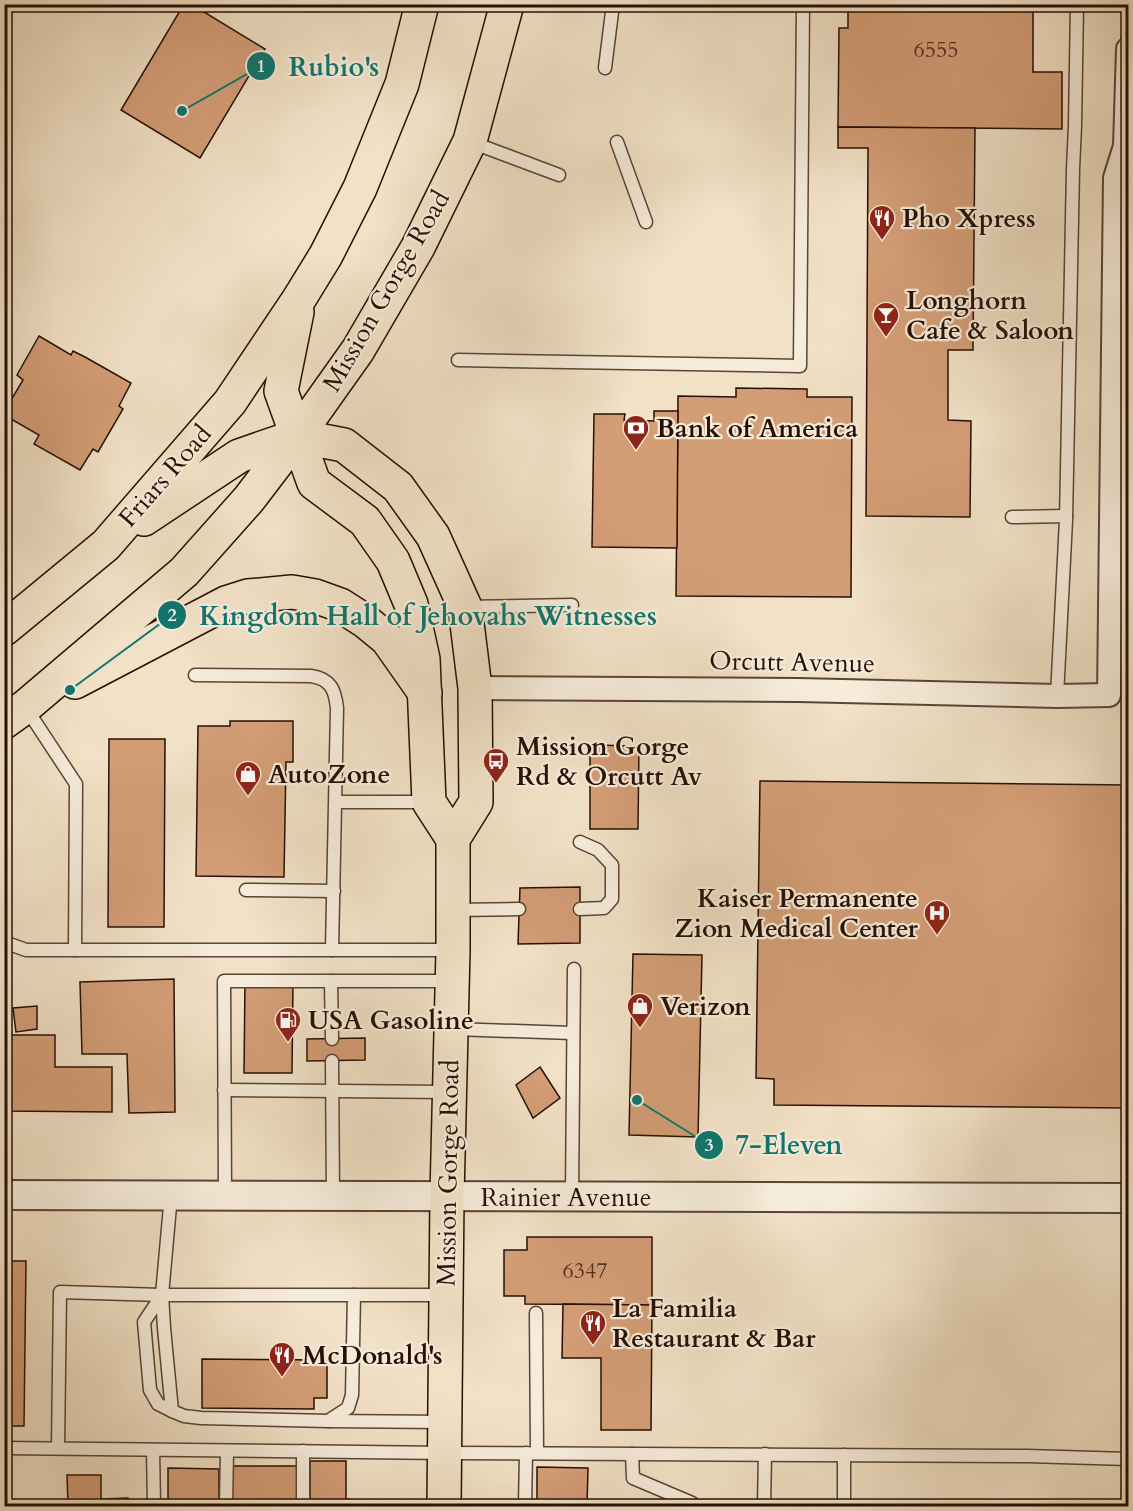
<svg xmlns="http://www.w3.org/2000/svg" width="1133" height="1511" font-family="Cardo,serif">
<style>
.building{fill:#d39d76;stroke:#260f05;stroke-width:1.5}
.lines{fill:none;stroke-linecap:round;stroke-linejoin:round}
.service-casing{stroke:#594435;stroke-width:15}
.minor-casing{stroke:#594435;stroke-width:26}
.tertiary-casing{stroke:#594435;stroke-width:32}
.primary-casing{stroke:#260f05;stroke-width:36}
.service{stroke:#f6ecda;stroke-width:12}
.minor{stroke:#f6ecda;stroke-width:22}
.tertiary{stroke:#f6ecda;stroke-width:28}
.primary{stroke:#f1e1c6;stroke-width:33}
.labels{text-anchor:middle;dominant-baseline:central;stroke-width:4.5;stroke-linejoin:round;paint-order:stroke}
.number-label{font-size:22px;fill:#513221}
.poi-label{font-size:26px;font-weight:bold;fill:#260f05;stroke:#f6ecda;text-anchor:start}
.street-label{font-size:26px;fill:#260f05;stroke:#f6ecda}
.leader{fill:none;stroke:#0f766e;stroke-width:2}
.callout-dot{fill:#0f766e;stroke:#f6ecda;stroke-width:2}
.mark-label{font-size:18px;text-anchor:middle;font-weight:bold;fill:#fff}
.callout-label{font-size:27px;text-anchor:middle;font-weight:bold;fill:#0f766e;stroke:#f6ecda;stroke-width:4.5;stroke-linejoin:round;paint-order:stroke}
</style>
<rect width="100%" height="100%" fill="#f1e1c6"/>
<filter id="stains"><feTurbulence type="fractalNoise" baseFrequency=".00333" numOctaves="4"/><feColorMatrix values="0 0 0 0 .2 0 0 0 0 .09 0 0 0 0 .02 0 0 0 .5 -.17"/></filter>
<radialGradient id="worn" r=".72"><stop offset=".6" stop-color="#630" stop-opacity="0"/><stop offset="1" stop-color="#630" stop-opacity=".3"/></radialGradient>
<g class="building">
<path d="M184,4H191L265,49L200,158L121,110Z"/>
<path d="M848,4H1033V72H1062V129L838,127L839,28H848Z"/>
<path d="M838,127L975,128L973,350H948V420L971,421L970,517L866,516L868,148H838Z"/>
<path d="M39,336L71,355L73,351L85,357L131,383L119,406L123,409L98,452L93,449L80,470L34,444L39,435L4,415V412L23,380L17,375Z"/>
<path d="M736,388L807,389V397H852L851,597L676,596L678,396L736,397Z"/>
<path d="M654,411H678L677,548L592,547L594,414H625L624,420L654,421Z"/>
<path d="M230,721H293V762H286L284,877L196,876L198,726H230Z"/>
<path d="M109,739H165L164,927H108Z"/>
<path d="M590,745L639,746L638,829H590Z"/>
<path d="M760,781L1128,785V1108L774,1105V1079L756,1078Z"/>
<path d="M580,887V943L518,944L520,888Z"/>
<path d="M633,954L702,955L698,1137L629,1135Z"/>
<path d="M174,979L175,1112L129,1113L127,1054H82L80,982Z"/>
<path d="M245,981L293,982L292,1073H244Z"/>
<path d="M37,1006V1029L16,1032L13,1008Z"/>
<path d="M6,1035H55V1067H112V1112L5,1111Z"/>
<path d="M365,1038V1060L307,1061V1039Z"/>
<path d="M540,1067L560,1098L533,1118L516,1085Z"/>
<path d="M527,1237H652V1305L525,1304V1296H504V1250H527Z"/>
<path d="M4,1261H26L24,1426H4Z"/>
<path d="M563,1304L652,1305L651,1430H601V1358H562Z"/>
<path d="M202,1359L327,1360V1398H314V1409L202,1408Z"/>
<path d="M310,1461H346V1499H349V1506H310Z"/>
<path d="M230,1466H300V1506H229Z"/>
<path d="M537,1467L588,1468L587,1506H537Z"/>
<path d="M168,1468L219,1469V1506H168Z"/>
<path d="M67,1475H101V1506H68Z"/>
<path d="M128,1498V1506H101V1499Z"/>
</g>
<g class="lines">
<g class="service-casing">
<g id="service">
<path d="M605,68L613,4"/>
<path d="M471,142L559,175"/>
<path d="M617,142L646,222"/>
<path d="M458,360L800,366L803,4"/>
<path d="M1012,517L1066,516"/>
<path d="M465,607L572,605"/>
<path d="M195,675L311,676C331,679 335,690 337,708L332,950"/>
<path d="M1057,696L1066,520L1073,169L1075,126L1077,4"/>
<path d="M26,708L76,784L75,950"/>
<path d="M336,802H427"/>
<path d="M246,890L334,891"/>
<path d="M580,909L604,908L612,899V865L598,850L580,842"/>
<path d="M454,910L519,909"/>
<path d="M4,942L26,950H452"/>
<path d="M331,981L332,1039"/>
<path d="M454,1029L572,1033"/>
<path d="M332,1061L333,1196"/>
<path d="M224,1090L448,1092"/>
<path d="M171,1195L162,1295L164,1328L172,1411L184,1416L201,1418L328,1421L348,1408L352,1395L354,1295"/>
<path d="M225,1195L224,981H452"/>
<path d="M572,1197L574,969"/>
<path d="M162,1295L144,1322L150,1390L158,1404L172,1411"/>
<path d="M536,1313L537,1453"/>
<path d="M329,1421L444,1422"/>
<path d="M4,1448L445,1453L1027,1456L1128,1459"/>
<path d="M58,1448L60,1292L162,1295H445"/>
<path d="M153,1450L154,1506"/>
<path d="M303,1451V1506"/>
<path d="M632,1454L633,1478L692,1503V1506"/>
<path d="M226,1506L227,1451"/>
<path d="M525,1506L526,1453"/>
<path d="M764,1506L765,1454"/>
<path d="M844,1506V1455"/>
</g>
</g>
<g class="minor-casing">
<path id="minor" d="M475,688L798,690L1057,696L1109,695L1115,178L1125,146L1128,49"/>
</g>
<g class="tertiary-casing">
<path id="tertiary" d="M4,1195L1128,1198"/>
</g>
<g class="primary-casing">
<g id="primary">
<path d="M297,312L281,391L314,483L365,521L393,561L411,604L423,659L429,802L453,839"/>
<path d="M297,436L344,445L398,487L433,536L465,607L475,688L476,802L453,839V950L447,1196L444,1506"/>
<path d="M144,519L239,456L297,436"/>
<path d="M4,629L106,545L230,402L299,299L326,255L360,188L402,84L422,4"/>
<path d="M75,682L226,603L248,596L292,592L315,596L340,605L365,621L387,639L425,693"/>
<path d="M4,722L25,707L184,572L249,499L297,436L358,350L418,247L470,141L507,4"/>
</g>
</g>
<use href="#service" class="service"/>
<use href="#minor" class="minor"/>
<use href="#tertiary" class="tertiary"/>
<use href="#primary" class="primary"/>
</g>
<defs>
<g id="restaurant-pin" transform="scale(1.35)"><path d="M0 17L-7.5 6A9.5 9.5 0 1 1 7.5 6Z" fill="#8f2418" stroke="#f6ecda"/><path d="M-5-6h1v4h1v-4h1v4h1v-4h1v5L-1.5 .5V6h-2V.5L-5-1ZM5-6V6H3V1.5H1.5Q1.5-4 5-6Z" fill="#fff"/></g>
<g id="bar-pin" transform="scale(1.35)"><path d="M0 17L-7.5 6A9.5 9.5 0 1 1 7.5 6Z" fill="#8f2418" stroke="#f6ecda"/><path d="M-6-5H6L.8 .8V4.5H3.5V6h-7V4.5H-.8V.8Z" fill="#fff"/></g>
<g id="bank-pin" transform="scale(1.35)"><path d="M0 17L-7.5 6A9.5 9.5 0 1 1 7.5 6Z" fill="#8f2418" stroke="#f6ecda"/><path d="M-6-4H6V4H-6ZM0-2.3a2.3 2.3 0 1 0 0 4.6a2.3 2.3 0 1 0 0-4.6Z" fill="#fff"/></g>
<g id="bus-pin" transform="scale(1.35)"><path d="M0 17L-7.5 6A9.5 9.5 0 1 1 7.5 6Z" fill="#8f2418" stroke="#f6ecda"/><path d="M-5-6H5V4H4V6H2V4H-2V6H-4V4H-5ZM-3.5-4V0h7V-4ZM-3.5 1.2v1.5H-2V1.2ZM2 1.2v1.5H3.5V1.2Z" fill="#fff"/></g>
<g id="shop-pin" transform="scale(1.35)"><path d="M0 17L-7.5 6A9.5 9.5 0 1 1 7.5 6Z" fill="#8f2418" stroke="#f6ecda"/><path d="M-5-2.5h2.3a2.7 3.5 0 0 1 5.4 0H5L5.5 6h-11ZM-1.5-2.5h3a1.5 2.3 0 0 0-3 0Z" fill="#fff"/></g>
<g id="hospital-pin" transform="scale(1.35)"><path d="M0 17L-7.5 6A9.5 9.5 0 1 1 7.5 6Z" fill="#8f2418" stroke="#f6ecda"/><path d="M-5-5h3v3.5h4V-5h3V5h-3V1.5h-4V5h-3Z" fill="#fff"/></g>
<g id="fuel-pin" transform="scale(1.35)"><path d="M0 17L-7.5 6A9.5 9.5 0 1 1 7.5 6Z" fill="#8f2418" stroke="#f6ecda"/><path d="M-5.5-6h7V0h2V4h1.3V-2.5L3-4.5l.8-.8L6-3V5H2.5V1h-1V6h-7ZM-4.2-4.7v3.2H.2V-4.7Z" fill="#fff"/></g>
</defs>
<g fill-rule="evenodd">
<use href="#restaurant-pin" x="882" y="218"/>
<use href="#bar-pin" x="886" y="315"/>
<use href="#bank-pin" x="636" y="428"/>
<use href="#bus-pin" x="496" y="761"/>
<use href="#shop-pin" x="248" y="774"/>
<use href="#hospital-pin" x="937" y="913"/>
<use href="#shop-pin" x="640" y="1006"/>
<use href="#fuel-pin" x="288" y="1020"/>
<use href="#restaurant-pin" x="593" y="1323"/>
<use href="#restaurant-pin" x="282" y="1355"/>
</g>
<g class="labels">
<g class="number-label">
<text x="936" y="50">6555</text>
<text x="585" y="1271">6347</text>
</g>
<g class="poi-label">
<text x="902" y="218">Pho Xpress</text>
<text x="906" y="300">Longhorn<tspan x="906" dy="30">Cafe &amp; Saloon</tspan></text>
<text x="656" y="428">Bank of America</text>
<text x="516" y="746">Mission Gorge<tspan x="516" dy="30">Rd &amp; Orcutt Av</tspan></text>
<text x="268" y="774">AutoZone</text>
<text x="918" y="898" text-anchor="end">Kaiser Permanente<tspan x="918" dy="30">Zion Medical Center</tspan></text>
<text x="660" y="1006">Verizon</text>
<text x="308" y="1020">USA Gasoline</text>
<text x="612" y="1308">La Familia<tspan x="612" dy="30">Restaurant &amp; Bar</tspan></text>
<text x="302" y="1355">McDonald's</text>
</g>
<g class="street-label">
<text transform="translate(386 291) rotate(-60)">Mission Gorge Road</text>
<text transform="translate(165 476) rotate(-49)">Friars Road</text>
<text transform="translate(792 662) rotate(1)">Orcutt Avenue</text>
<text transform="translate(448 1173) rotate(-89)">Mission Gorge Road</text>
<text x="566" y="1197">Rainier Avenue</text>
</g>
</g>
<path class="leader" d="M182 111L261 66M70 690L172 615M637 1100L709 1145"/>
<g class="callout-dot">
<circle cx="182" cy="111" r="6"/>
<circle cx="70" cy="690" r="6"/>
<circle cx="637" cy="1100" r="6"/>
<circle cx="261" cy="66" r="15"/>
<circle cx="172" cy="615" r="15"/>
<circle cx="709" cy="1145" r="15"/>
</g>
<g class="mark-label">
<text x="261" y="72">1</text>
<text x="172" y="621">2</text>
<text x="709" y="1151">3</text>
</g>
<g class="callout-label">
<text x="334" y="76">Rubio's</text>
<text x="428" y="625">Kingdom Hall of Jehovahs Witnesses</text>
<text x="789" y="1154">7-Eleven</text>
</g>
<rect width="1133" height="1511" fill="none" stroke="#f1e1c6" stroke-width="24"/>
<rect x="6" y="6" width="1121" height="1499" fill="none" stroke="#260f05" stroke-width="3"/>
<rect x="12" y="12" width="1109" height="1487" fill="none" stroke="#260f05" stroke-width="1.5"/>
<rect width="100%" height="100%" filter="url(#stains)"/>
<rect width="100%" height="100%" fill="url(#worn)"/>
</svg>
